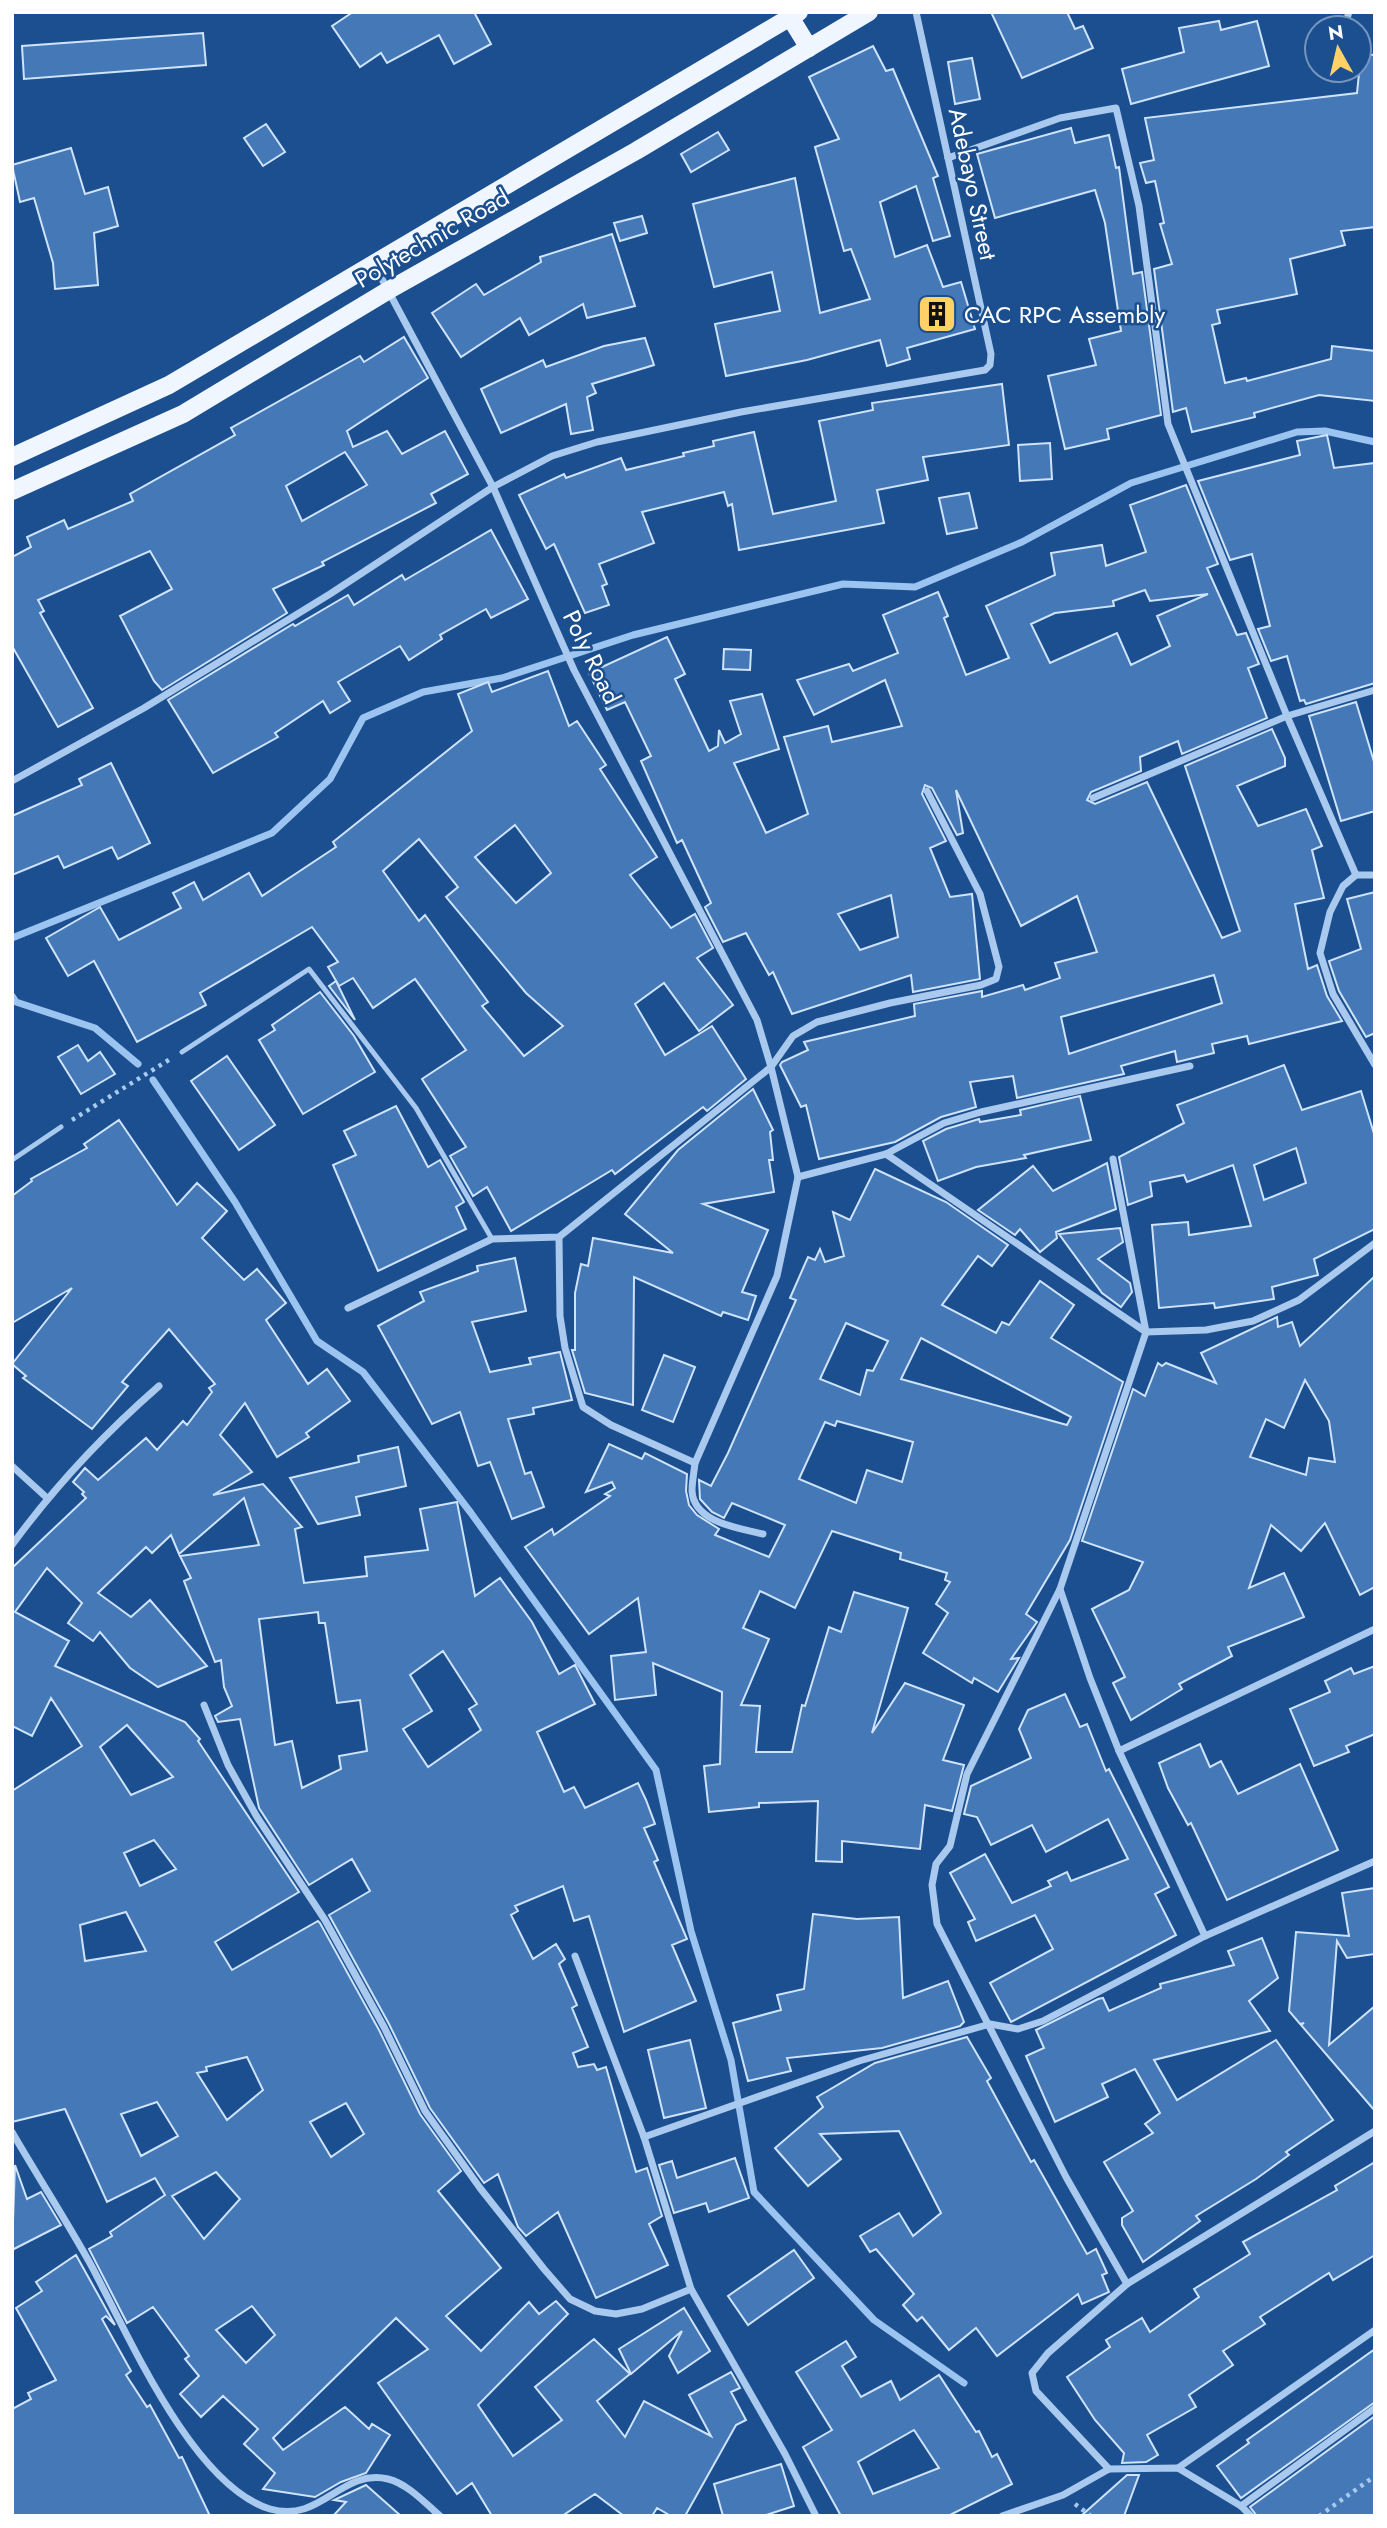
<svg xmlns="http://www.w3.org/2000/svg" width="1387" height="2528" font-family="Jost,sans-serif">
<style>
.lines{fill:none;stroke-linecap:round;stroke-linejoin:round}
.stream{stroke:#9cc4f0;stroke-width:7}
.building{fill:#4478b7;stroke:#cfe3fa;stroke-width:2;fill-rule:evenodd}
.path{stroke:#a9c9ee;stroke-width:4.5;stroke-dasharray:3.5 5;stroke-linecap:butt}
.lane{stroke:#a9c9ee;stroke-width:5}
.street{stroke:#a9c9ee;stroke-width:7}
.primary{stroke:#f0f6ff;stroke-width:18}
.labels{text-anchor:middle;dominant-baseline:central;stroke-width:5;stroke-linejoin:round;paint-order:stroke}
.street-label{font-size:24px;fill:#fff;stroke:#1b4f8f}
.poi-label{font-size:24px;fill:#fff;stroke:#1b4f8f;text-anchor:start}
</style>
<rect width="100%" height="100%" fill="#1b4f8f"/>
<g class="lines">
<g class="stream">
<path d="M12,938L272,833L330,779L363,718L423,692L502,678L633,635L843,584L915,587L1022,542L1131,483L1297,432L1325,431L1375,442"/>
<path d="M12,996L16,1002L95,1028L138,1064"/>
<path d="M153,1080L235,1202L317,1341L363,1372L471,1513L656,1770L691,1931L731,2060L754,2192L874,2320L964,2383"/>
</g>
</g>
<g class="building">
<path d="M353,12H474L491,44L454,64L439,35L387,63L381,53L360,67L332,26Z"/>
<path d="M991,12H1067L1075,29L1083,26L1093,48L1022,78Z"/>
<path d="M1219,21L1221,30L1257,21L1269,66L1131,104L1122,69L1184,52L1179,28Z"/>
<path d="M203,33L206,65L24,79L22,46Z"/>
<path d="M873,46L886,71L893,69L938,176L933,178L950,236L933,241L916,186L880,202L895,257L927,245L943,287L961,282L975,329L907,348L910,359L887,366L880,340L807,360L726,376L715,324L780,311L772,272L714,287L693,204L795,178L820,313L870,299L851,249L844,251L822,172L815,147L839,139L809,77Z"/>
<path d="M1361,54L1375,55V227L1341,231L1345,245L1290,259L1297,294L1217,310L1220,323L1212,325L1225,383L1246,378L1247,381L1331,359L1332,346L1375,351V401L1319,395L1254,413L1255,417L1192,432L1186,408L1173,412L1154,269L1172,264L1160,224L1164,223L1155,181L1146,183L1140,163L1154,160L1145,118L1357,93Z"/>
<path d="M972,58L980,99L955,104L948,62Z"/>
<path d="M266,124L285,152L263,166L244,138Z"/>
<path d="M1071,128L1075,143L1109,135L1116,168L1119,167L1133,274L1142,272L1161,415L1107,429L1109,439L1065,449L1048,376L1096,365L1089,339L1121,331L1105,223L1095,190L995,218L977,154Z"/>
<path d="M718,132L729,150L691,172L681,154Z"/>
<path d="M71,148L85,194L108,187L118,226L94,233L98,285L55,289L53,263L34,198L20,202L12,165Z"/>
<path d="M642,216L647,233L620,241L614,223Z"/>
<path d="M612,234L635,306L587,318L583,304L529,335L520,318L461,357L432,313L476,284L484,295L541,262L540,257Z"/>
<path d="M404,337L428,378L347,431L353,447L387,431L402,454L445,431L468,474L431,494L436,503L322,562L324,565L273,589L287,613L162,690L154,681L120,616L172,589L150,551L38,600L44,611L40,613L93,708L58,727L12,646V557L31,547L27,537L64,520L68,529L133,501L130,494L235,435L231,428L360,356L364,362ZM345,452L367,485L302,521L286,486Z"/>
<path d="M645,338L654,365L592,384L596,393L587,397L593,430L571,434L566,404L501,433L481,389L543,360L546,367L604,346Z"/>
<path d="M1002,384L1009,445L923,457L928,480L877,490L884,523L739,550L732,504L728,506L724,492L642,512L654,543L599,564L607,584L602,586L609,605L585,613L554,544L546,549L519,495L564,474L566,478L621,458L626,470L684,456L683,453L714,446L713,441L754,432L773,514L836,501L819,421L873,410L872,403Z"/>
<path d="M1327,435L1334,468L1375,463V683L1306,704L1304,700L1300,701L1287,656L1271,661L1258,629L1270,626L1252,554L1230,560L1198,481L1300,455L1297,441Z"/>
<path d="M1050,443L1052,479L1020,481L1018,445Z"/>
<path d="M1186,485L1218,564L1207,568L1237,635L1246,633L1259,664L1248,668L1267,718L1182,754L1178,741L1140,757L1141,771L1091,792L1087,800L1095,804L1147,782L1222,938L1240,931L1185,766L1272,729L1285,758V766L1237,786L1258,826L1306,809L1322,846L1312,850L1324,898L1295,904L1308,969L1317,965L1327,996L1342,1021L1249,1044L1247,1036L1212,1044L1214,1053L1177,1062L1175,1051L1121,1066L1124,1074L1017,1098L1013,1076L970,1082L976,1107L941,1117L895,1142L819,1159L806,1105L801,1107L780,1065L782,1062L808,1050L804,1042L915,1016L914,1004L982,991V997L1023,985L1025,990L1060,978L1055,963L1097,952L1077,896L1021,926L956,790L963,833L957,835L932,788L925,785L922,794L946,841L930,848L950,897L972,894L980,979L913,992L911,975L792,1014L773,972L769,975L746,933L723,942L705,907L711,903L682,840L677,843L641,761L651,756L625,702L607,710L589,673L667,637L685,674L675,679L709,751L718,746L719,730L725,743L741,734L730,701L762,694L779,749L734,763L766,833L808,814L784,737L828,726L832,742L902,726L885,680L814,715L797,680L849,664L853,671L898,653L883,615L938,592L948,616L944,618L966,675L1009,658L986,606L1055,575L1051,553L1102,545L1106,566L1146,552L1130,505ZM1145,590L1150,601L1208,594L1157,616L1170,646L1131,665L1117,633L1050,663L1031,624L1055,613L1114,606L1113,601ZM891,895L898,937L860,950L838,914ZM1214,975L1222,1003L1069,1054L1061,1017Z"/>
<path d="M969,493L977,528L947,534L939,498Z"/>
<path d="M491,530L528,599L491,618L486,609L440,635L442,639L409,660L400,646L338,682L350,701L330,713L323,701L275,733L278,737L213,773L168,700L293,624L295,626L348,595L354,605L402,575L405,580Z"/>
<path d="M724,649L751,650L750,670L723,669Z"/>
<path d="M548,671L569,726L577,721L606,765L600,769L657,857L630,875L671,928L695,914L713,948L697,958L733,1005L699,1031L664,983L635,1004L665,1055L712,1026L746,1079L707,1111L703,1107L615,1174L612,1170L511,1231L487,1187L473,1196L450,1156L466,1147L422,1079L466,1050L415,979L373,1008L353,978L339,986L328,967L338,962L312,927L200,993L206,1005L137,1042L94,961L68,976L46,938L100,907L119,940L181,908L173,893L194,882L203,900L249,873L262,896L336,847L333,842L472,731L458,694L488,682L492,692ZM515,825L551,873L516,903L475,857ZM419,839L458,887L446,897L526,993L563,1026L524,1056L482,1006L488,1002L425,915L419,921L383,871Z"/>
<path d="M1356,702L1375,765V811L1341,821L1309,716Z"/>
<path d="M111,763L150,843L118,859L112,847L64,868L58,856L12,875V816L82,785L79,779Z"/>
<path d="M1375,892V1033L1366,1037L1339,991L1329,961L1361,949L1347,899Z"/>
<path d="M336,981L355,1020L329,986Z"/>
<path d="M320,992L354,1036L375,1072L303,1114L259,1040L275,1030L272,1025Z"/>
<path d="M78,1045L88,1061L100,1052L115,1074L81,1094L58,1057Z"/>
<path d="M227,1056L275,1125L239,1150L191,1081Z"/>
<path d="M1284,1065L1302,1110L1361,1091L1375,1137V1229L1314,1259L1318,1275L1272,1287L1274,1299L1215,1308L1214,1303L1159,1308L1152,1225L1188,1222L1189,1235L1251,1226L1233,1165L1187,1182L1184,1175L1150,1182L1152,1196L1128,1205L1119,1157L1184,1123L1177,1105ZM1296,1148L1306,1183L1264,1200L1254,1165Z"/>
<path d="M753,1089L773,1130L770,1132L773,1160H769L774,1192L703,1204L768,1230L742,1292L756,1296L748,1320L723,1312L721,1316L634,1277L633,1405L585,1393L572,1350H575V1293L581,1264L588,1266L593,1238L673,1253L625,1214L678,1150Z"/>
<path d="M1080,1096L1091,1140L1024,1155L1026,1158L976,1167L938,1181L923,1141L946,1129L979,1119L980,1122L1021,1115L1020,1110Z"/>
<path d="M396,1106L428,1167L440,1160L464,1202L456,1207L466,1229L378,1271L333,1165L356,1155L344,1131Z"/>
<path d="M119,1120L177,1205L197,1183L227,1211L202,1238L244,1280L257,1269L286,1303L266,1320L308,1384L327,1369L350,1401L306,1433L309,1437L277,1457L245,1403L220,1435L252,1472L213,1495L263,1484L302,1527L295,1529L304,1583L367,1576L365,1557L428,1550L420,1509L457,1502L475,1596L500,1578L532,1622L559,1674L575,1665L595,1704L537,1732L564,1792L574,1787L585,1808L638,1783L646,1800L655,1824L644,1828L658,1860L654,1862L687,1939L672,1945L696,2001L624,2032L589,1916L574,1921L563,1886L515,1906L518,1911L511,1915L533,1959L556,1944L565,1959L559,1964L577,2005L572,2008L588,2047L573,2053L578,2067L594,2064L597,2070L606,2067L636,2172L647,2168L662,2216L649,2224L668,2265L596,2298L558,2212L526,2236L518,2227L498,2174L484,2183L430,2108L389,2024L329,1915L370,1891L352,1859L309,1885L259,1808L240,1719L218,1722L215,1716L232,1706L224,1687L221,1660L215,1662L184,1581L191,1578L180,1556L259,1545L244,1498L179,1554L171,1535L152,1553L146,1547L98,1593L131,1617L150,1600L207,1666L158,1687L130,1668L100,1632L93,1641L68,1623L82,1603L47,1568L15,1612L69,1641L55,1666L185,1722L200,1739L198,1741L299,1892L215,1942L232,1970L318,1921L320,1923L379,2030L420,2114L461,2171L438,2191L501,2268L446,2316L481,2351L529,2302L539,2314L556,2301L568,2314L478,2405L513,2456L562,2420L535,2387L594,2339L630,2374L597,2401L625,2437L644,2401L711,2436L689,2395L731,2372L740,2388L731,2392L746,2420L736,2425L685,2516H671L657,2508L652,2516H624L595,2494L562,2516H492L472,2483L457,2494L378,2383L428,2349L396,2318L273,2438L283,2450L345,2407L369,2429L372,2424L390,2435L366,2473L341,2482L315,2497L263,2489L275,2473L244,2444L258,2429L223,2396L201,2417L180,2394L199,2376L185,2359L189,2356L153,2307L127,2323L89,2249L112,2236L110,2232L165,2195L155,2178L107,2202L65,2109L12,2122V1791L82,1746L51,1698L32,1736L12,1726V1568L86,1498L82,1494L84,1492L73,1482L85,1468L98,1480L146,1438L157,1450L183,1421L187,1425L212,1392L209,1388L215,1384L169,1329L122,1382L128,1386L92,1429L23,1378L26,1376L12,1364L72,1288L12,1323V1196L32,1181L31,1179L87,1148L84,1144ZM318,1612L319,1623H325L337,1703L360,1700L367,1751L339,1756L341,1769L302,1788L292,1741L275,1745L259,1619ZM443,1651L477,1704L469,1709L481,1730L428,1767L403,1729L432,1711L410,1675ZM127,1725L173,1777L131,1795L100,1747ZM154,1840L176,1869L140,1886L124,1853ZM126,1912L146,1951L85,1961L80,1925ZM247,2057L263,2090L227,2120L197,2073L207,2071L206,2067ZM157,2102L178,2136L141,2156L121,2114ZM346,2103L364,2134L331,2157L310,2122ZM216,2172L240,2199L204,2239L172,2196ZM252,2306L275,2335L246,2363L216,2330Z"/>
<path d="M1107,1163L1116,1209L1056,1232L1057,1238L1040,1252L1020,1229L1015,1235L978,1210L1033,1166L1053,1191Z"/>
<path d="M875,1169L946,1202L1008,1245L992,1266L978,1256L942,1305L996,1333L1002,1322L1009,1325L1040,1281L1074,1305L1051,1338L1123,1382L1070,1540L1026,1614L1037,1622L1011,1659L1019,1658L998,1692L974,1678L972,1683L923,1653L948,1613L936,1604L950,1582L945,1580L947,1573L900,1559L901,1553L832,1531L795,1608L760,1591L743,1628L769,1639L741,1705L760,1706L756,1752H792L802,1705L805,1706L829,1627L841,1632L854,1592L908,1608L872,1733L905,1683L964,1705L943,1760L964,1765L952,1811L925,1805L920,1849L842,1841V1862L816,1861L818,1801L759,1803V1807L709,1812L704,1766L720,1764L722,1692L653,1663L656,1695L615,1700L611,1656L646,1652L638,1598L589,1634L525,1547L552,1529L554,1535L610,1496L605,1494L615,1488L612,1482L586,1492L609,1444L642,1459L645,1453L687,1474L686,1491L689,1505L697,1515L719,1529L715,1535L769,1557L785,1525L732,1503L724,1518L712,1512L700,1499L699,1480L711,1486L728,1453L796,1300L790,1298L808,1257L815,1260L820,1249L825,1262L844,1256L833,1212L850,1220ZM846,1323L888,1341L873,1371L867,1370L860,1395L820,1379ZM921,1338L1071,1417L1067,1425L901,1379ZM837,1421L913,1442L902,1482L867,1470L856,1503L799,1479L825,1422L835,1426Z"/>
<path d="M1120,1228L1123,1242L1098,1259L1130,1283L1132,1292L1121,1307L1102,1293L1059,1234Z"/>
<path d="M515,1258L526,1311L472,1322L490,1372L531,1364L529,1358L560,1352L572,1400L533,1408L534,1414L508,1419L525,1474L531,1472L544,1507L512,1519L490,1462L478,1466L460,1412L432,1424L378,1326L424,1301L420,1292L478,1271L477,1266Z"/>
<path d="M1375,1276V1587L1360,1595L1325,1523L1301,1551L1271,1525L1249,1588L1284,1573L1304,1617L1228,1647L1232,1656L1179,1684L1182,1689L1131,1720L1113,1683L1125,1677L1092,1609L1129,1590L1143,1562L1082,1541L1133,1389L1145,1396L1158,1363L1162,1366L1166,1363L1216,1383L1201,1353L1277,1317L1278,1327L1292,1322L1300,1346ZM1305,1380L1329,1421L1335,1462L1309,1458L1306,1475L1250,1457L1266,1419L1284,1428Z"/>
<path d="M664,1355L695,1367L673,1422L642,1410Z"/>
<path d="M398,1447L406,1486L356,1497L360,1515L318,1524L290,1478L359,1462L358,1456Z"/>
<path d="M1375,1666V1734L1346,1746L1349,1752L1314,1766L1290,1709L1330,1692L1325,1681L1351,1668L1354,1674Z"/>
<path d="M1065,1694L1080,1727L1087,1724L1106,1771L1109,1769L1169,1887L1155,1894L1176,1935L1011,2022L990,1983L1053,1949L1035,1915L976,1941L968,1922L975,1919L950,1873L985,1854L1012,1903L1051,1886L1048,1881L1067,1872L1071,1881L1128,1859L1108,1819L1046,1852L1032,1825L991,1845L977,1817L964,1814L971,1786L1031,1758L1019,1729L1028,1710Z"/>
<path d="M1200,1744L1210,1767L1221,1761L1238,1794L1300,1764L1338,1850L1227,1900L1191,1823L1188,1825L1168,1788L1159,1763Z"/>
<path d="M1375,1888V1954L1347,1958L1337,1941L1329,2045L1375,2006V2111L1301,2025L1304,2023L1300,2024L1289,2011L1296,1932L1349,1936L1342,1893Z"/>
<path d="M813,1914L857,1919L899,1917L903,1998L948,1981L964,2022L960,2026L882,2048L787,2058L791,2071L748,2081L733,2023L781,2010L777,1995L804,1989Z"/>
<path d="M1262,1938L1278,1978L1249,2001L1270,2031L1154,2060L1177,2100L1276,2040L1333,2120L1286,2152L1289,2155L1256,2179L1196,2216L1200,2221L1143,2262L1122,2225V2218L1133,2211L1104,2162L1153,2133L1145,2124L1160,2113L1135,2069L1102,2084L1108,2097L1055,2122L1026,2056L1044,2048L1036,2030L1098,1999L1103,1998L1109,2011L1161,1988L1160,1984L1234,1965L1228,1951Z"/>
<path d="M967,2037L991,2078L987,2081L1031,2162L1034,2160L1087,2254L1096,2249L1107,2273L1102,2275L1109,2292L1082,2304L1078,2294L997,2356L976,2328L949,2350L922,2317L917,2321L903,2305L914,2294L876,2249L870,2252L860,2236L899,2213L913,2236L941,2213L899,2131L820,2134L841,2159L808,2186L775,2148L823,2107L817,2097L875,2063Z"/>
<path d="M690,2040L706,2108L664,2118L648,2050Z"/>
<path d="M735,2158L749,2198L709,2212L706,2203L674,2213L659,2165L672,2161L677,2178Z"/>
<path d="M1375,2162V2255L1333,2280L1329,2273L1260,2317L1265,2324L1223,2351L1233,2365L1189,2395L1196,2407L1147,2435L1158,2455L1146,2462L1122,2463L1124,2453L1095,2420L1067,2377L1110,2347L1106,2340L1142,2318L1150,2332L1199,2297L1194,2289L1250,2254L1243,2242L1337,2190L1335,2186Z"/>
<path d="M15,2165L27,2199L41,2192L61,2225L12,2250Z"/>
<path d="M794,2250L814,2278L748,2325L728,2296Z"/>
<path d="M76,2255L115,2325L106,2316L102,2319L131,2371L126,2375L147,2407L150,2405L179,2458L182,2457L210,2516H12V2409L31,2399L28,2393L56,2380L16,2308L42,2291L36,2282Z"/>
<path d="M684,2308L710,2351L678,2373L669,2356L682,2331L631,2374L619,2349Z"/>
<path d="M846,2341L856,2357L842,2366L861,2397L891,2381L900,2400L939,2375L976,2432L979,2431L992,2457L997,2454L1012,2484L948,2516H841L803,2447L832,2430L796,2372ZM914,2430L939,2468L873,2494L858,2462Z"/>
<path d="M1375,2349V2402L1241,2498L1217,2466L1249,2443L1247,2440Z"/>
<path d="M1375,2416V2516H1257L1250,2507Z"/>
<path d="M781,2464L794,2506L763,2516H723L714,2484Z"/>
<path d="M1127,2475H1139L1124,2516H1081Z"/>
<path d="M366,2485L401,2516H333L346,2502L334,2500Z"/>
</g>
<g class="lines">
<g class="path">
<path d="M72,1120L172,1058"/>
<path d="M1075,2504L1091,2516"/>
<path d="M1319,2516L1375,2476"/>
</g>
<g class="lane">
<path d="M182,1052L309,969L416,1108L492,1239"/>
<path d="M12,1160L61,1127"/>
</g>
<g class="street">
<path d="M1344,28L1349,12"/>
<path d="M1332,76L1333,70"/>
<path d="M948,158L1060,118L1116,108L1139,206L1168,424L1287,716L1356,875"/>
<path d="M375,266L493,487L574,670L757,1020L771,1067L798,1177L777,1276L695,1463C694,1472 692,1482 692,1491C694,1523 739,1528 763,1534"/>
<path d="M12,781L144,708L330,594L493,487L552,456L597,442L741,412L985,370L990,365L991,354L916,12"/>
<path d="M1093,798L1287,716L1375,690"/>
<path d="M1375,875H1356L1343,886L1330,912L1320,953L1333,994L1375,1065"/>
<path d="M886,1154L1146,1332L1206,1330L1253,1321L1299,1300L1375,1243"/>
<path d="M1113,1159L1146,1332L1060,1589L967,1774L950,1846L936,1864L932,1885L937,1924L1066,2177L1127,2284"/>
<path d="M798,1177L886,1154L944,1123L981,1112L1190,1066"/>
<path d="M559,1237L560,1316L565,1348L583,1407L611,1425L695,1463"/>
<path d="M348,1308L492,1239L559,1237L771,1067L793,1036L817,1022L890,1003L981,985L996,979L999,967L980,894L927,791"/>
<path d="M12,1466L46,1497"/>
<path d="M12,1545C55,1486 104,1434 159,1386"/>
<path d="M1060,1589L1090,1678L1119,1751L1205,1936"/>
<path d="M204,1705L228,1765L257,1817L325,1920L384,2027L425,2111L480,2188L544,2269L570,2299L595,2311L616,2314L642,2309L691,2289"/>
<path d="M1119,1751L1375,1629"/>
<path d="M575,1956L644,2137L691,2289L785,2454L816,2516"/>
<path d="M12,2132C38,2177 66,2220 91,2265C128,2334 192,2485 270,2509C321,2524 341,2468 388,2479C408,2484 425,2503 440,2516"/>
<path d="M644,2137L859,2061L990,2024L1018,2029L1043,2021L1205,1936L1375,1861"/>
<path d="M1178,2468L1375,2330"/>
<path d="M1109,2469L1036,2391L1032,2373L1048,2353L1127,2284L1375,2131"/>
<path d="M1241,2506L1375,2408"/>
<path d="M1002,2516L1063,2495L1109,2469L1178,2468L1241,2506L1251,2516"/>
</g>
<g class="primary">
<path d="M790,17L809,48"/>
<path d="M12,457L169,385L799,12"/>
<path d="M12,491L183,414L389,290L636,151L869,12"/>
</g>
</g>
<defs>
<g id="building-square" transform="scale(2.0125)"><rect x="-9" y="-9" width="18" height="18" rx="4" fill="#ffd166" stroke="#1b4f8f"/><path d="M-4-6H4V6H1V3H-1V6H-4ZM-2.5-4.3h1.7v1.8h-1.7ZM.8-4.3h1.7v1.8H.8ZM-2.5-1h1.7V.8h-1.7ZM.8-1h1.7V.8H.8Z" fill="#111"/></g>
</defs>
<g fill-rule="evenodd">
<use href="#building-square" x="937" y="314"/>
</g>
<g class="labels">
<g class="street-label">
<text transform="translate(973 184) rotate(78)">Adebayo Street</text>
<text transform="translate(432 238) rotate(-30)">Polytechnic Road</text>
<text transform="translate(592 657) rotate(64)">Poly Road</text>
</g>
<g class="poi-label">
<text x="964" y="314">CAC RPC Assembly</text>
</g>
</g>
<rect width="1387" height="2528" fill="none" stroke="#ffffff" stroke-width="28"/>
<g transform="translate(1338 49) rotate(352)"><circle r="33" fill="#1b4f8f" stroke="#7695bc" stroke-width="2"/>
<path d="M0-5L12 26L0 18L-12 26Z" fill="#ffd166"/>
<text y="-10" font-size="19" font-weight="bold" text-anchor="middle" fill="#ffffff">N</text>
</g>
</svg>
